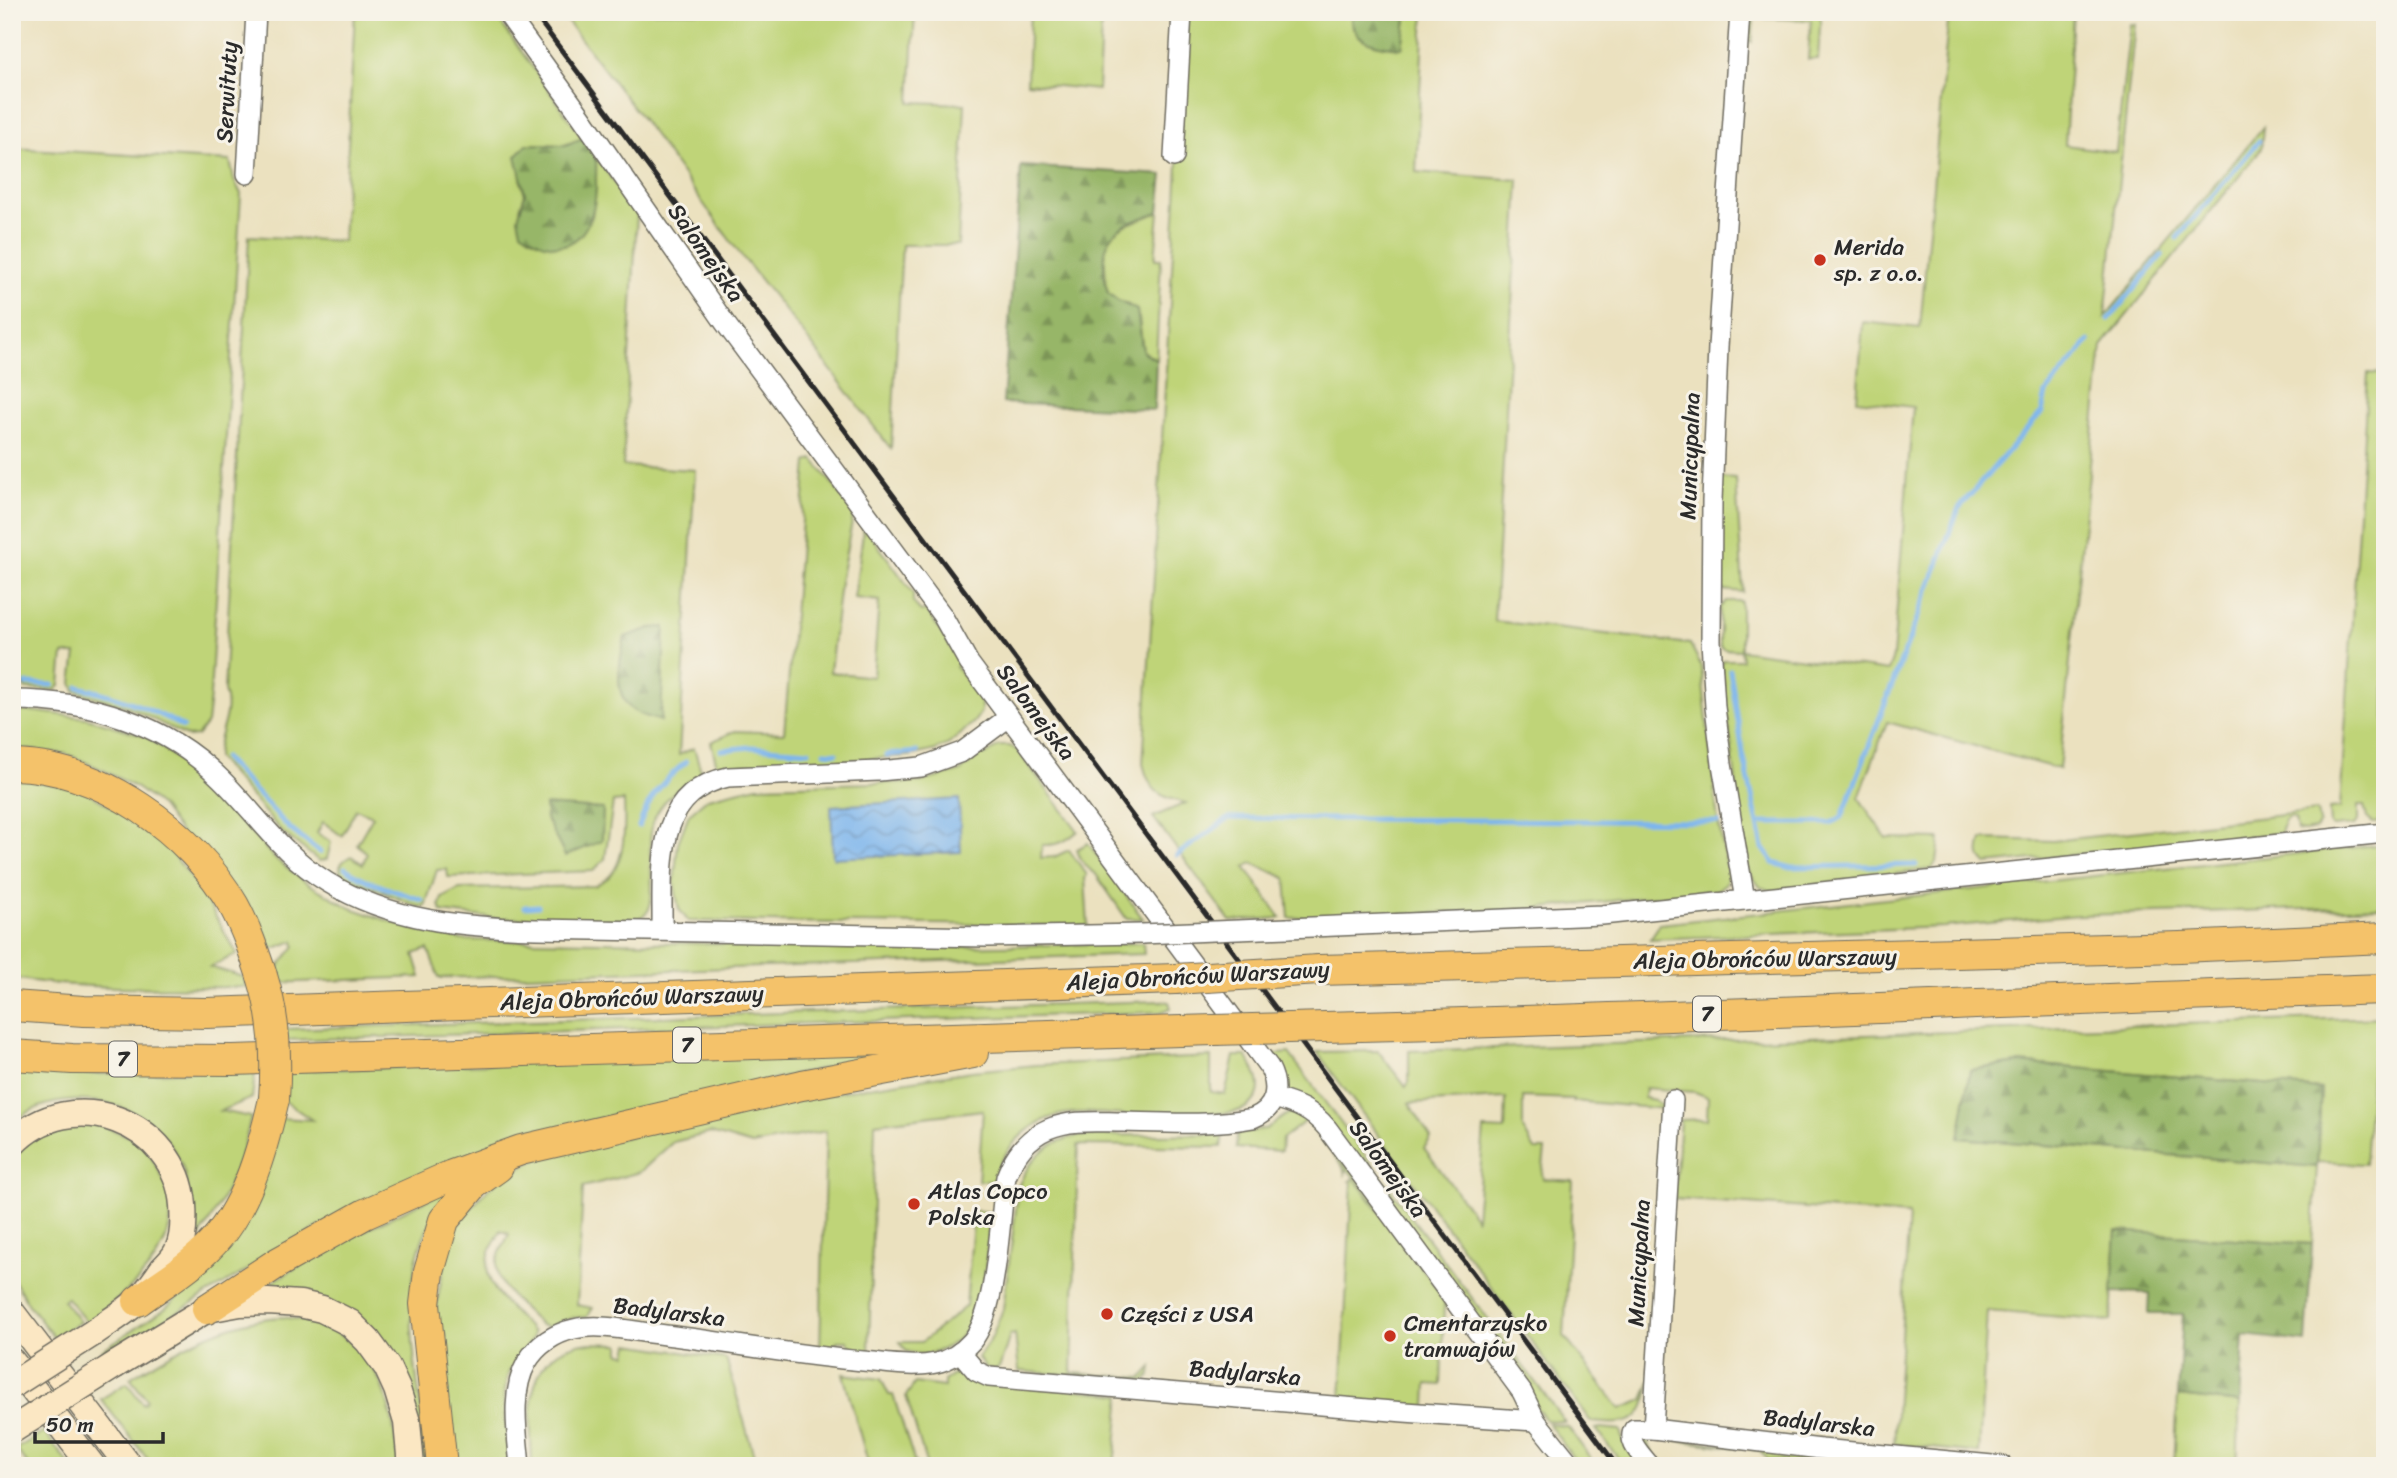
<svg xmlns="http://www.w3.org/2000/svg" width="2397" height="1478" font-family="Sriracha,sans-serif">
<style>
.grass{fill:#bfd478;stroke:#758052;stroke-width:2;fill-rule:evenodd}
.forest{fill:url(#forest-firs);stroke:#61704a;stroke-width:2}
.water{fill:url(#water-waves);stroke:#54708c;stroke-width:2}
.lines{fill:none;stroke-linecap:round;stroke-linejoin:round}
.stream{stroke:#7db5ed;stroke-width:5}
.minor-casing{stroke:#6e6b5f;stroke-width:22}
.secondary-casing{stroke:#6e6b5f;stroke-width:29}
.primary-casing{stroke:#6e6b5f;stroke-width:32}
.minor{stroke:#fff;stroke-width:19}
.secondary{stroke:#fbe7c3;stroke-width:26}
.primary{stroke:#f4c26a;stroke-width:30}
.rail{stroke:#2b2b2b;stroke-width:5}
.minor-bridge-casing{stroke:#6e6b5f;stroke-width:22;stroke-linecap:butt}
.secondary-bridge-casing{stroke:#6e6b5f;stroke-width:29;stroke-linecap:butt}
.primary-bridge-casing{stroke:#6e6b5f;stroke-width:32;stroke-linecap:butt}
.minor-bridge{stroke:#fff;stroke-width:19}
.secondary-bridge{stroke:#fbe7c3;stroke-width:26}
.primary-bridge{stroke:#f4c26a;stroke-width:30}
.poi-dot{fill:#c8321e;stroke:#f7f3e8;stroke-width:2.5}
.labels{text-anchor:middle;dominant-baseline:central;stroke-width:6;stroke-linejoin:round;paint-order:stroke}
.shield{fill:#f7f3e8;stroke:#686764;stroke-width:2}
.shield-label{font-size:21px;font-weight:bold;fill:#2b2b2b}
.street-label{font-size:23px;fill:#2b2b2b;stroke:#f7f3e8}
.poi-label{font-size:23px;fill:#2b2b2b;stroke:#f7f3e8;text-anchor:start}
</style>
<defs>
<pattern id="forest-firs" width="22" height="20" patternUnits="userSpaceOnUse" patternTransform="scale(1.75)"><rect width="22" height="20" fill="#97b668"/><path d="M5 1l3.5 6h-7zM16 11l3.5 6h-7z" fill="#7b9456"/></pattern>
<pattern id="water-waves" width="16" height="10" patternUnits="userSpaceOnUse" patternTransform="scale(1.75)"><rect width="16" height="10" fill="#7db5ed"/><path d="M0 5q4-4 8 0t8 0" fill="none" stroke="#6793c0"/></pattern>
</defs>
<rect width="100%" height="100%" fill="#f7f3e8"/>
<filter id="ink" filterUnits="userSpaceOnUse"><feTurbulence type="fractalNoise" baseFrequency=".0143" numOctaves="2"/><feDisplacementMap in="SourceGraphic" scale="14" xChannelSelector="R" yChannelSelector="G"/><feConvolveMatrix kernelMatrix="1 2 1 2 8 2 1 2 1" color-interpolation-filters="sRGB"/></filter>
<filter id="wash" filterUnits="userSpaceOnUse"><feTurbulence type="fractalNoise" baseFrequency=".00686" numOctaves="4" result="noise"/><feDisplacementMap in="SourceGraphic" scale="28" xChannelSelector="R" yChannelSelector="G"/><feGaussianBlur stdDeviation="1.57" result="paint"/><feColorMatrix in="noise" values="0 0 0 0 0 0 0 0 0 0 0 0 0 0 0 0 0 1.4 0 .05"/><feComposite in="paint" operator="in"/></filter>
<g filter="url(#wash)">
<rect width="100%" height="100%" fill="#ebe1bf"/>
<g class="grass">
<path d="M355,12H493L583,138L565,145L527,144L521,182L525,194L520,208L580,236L592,217L596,188L595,156L637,214L623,466L695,470L679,755L694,748L702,774C684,783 667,795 657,813C642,840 657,880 650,906C648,914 641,918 634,920L492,918L442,912L440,905L442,898L459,889L595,886C599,883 605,880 609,877C626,859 625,824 624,801L613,802L605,859L593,871L448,877L447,869L437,870L425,906L419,907L341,875C338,865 342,861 351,856L363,864L367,853L357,844L373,816L356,809L342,836L323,822L317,833L331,842L327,859L319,861L282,832L217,758C216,735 233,714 224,691L249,236L343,241ZM651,628L634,711L641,632Z"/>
<path d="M560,12H915L910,102L965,104L958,245H902L891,449L803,333L737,250L640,116Z"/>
<path d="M1030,12H1086L1085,14L1098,25H1101L1098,90L1027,83Z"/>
<path d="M1187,12H1351C1349,43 1377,46 1402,48L1406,19L1403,12H1424L1416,172L1519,180L1494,621L1690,644L1701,665L1717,814L1728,874L1726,883L1717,890L1522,910L1289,918L1286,878L1252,863L1245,867L1281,918L1230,921L1153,817L1186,803C1159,797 1150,792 1143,764Z"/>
<path d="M1747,12H1821L1818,59H1808L1811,20L1754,18L1752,42L1746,41Z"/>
<path d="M1949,12H2073L2065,145L2116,152L2130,24H2135L2105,317L2263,127L2261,149L2102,346L2059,769L1887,722L1859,798L1886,838L1940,839L1937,862L1931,869L1772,891L1760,887L1747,869L1721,664L1723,660H1742L1741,650L1723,649L1720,646V607L1726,601H1741V650L1888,671L1893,657L1913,407L1857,400L1863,322L1920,328Z"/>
<path d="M12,148L230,161L234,180L241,194L210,696L207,723L197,736L188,737L131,708L75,691L72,683L76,654H63L60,685L56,690L26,689L20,681L21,653L12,650Z"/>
<path d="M1159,212L1155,259H1161L1156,359L1143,352L1139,318L1129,305L1118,301L1108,293L1106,286L1104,245L1113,233L1123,226Z"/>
<path d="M2368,373L2385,374V822L2373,823L2367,818L2364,806H2358V821L2355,825L2333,827L2330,825L2329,809L2340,808Z"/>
<path d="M813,459L854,512L840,582L830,672L873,677L879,601L854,598L864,526L913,593V602L921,612L927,611L961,663L956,667L981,701V712L974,722L949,744L936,750L909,756L840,761L717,766L711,742L735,731L784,733L807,462Z"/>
<path d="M1717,478L1736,479L1743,592L1722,590Z"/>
<path d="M31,711L87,718L146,736L207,781L274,858L310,885L351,908L412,929L462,940L952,947L1143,943L1144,954L439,978L428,949L414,954L421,977L275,983L273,974L295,946L294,941L266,951L161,806L137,788L103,770L67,754L12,748V712Z"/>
<path d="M999,746H1010L1018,751L1078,831C1067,841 1057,846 1042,845L1041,858L1054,857L1069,850L1087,875L1085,878L1088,926L688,921L679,909L674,883L678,843L689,814L708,798L757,786L920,782L961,771L982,753L985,755Z"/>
<path d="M12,776L83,790L126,816L167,847L200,889L237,954L210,967L244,977L246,987C169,987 89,991 12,978Z"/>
<path d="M2317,811L2319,823L2315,829L2305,831L2297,830L2295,819L2290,817L2285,820L2281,833L1987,864C1977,857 1979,850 1982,839L2053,841Z"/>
<path d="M1088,843L1143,919L1126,918L1095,873C1087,869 1078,857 1077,849Z"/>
<path d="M2385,844V907L2079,915L1944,927L1650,939L1660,924Z"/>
<path d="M1160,1001L1169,1002L1171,1008L1161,1012L285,1040L284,1029Z"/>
<path d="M2385,1017V1062H2372L2365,1164L2317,1162L2321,1089L2018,1063L1970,1070L1959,1138L2317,1167L2312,1244L2116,1231L2111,1321L1987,1311L1979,1453L1894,1444L1909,1215L1674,1199L1680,1120L1707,1119L1708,1097L1695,1092L1645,1088L1644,1098L1655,1100L1665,1109L1573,1101V1099L1523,1097V1129L1535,1150H1545L1542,1174L1543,1179L1573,1181L1564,1336L1620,1409L1643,1400L1650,1381C1644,1424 1631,1426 1591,1422L1317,1052L1378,1051L1406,1087L1409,1082V1051ZM1506,1098L1505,1130L1484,1129L1476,1218L1424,1148L1431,1138L1409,1103Z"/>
<path d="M904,1050L576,1124L319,1227L106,1355L102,1350L165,1309L206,1270L281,1118L312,1120L283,1100L285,1071Z"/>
<path d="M1289,1053L1325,1102L1565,1422L1546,1420L1289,1095L1279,1071L1268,1055Z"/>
<path d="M1234,1056H1246C1258,1073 1269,1096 1243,1109C1232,1114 1213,1114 1201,1114C1176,1114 1151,1115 1126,1115C1099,1114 1072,1108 1047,1119C1026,1128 1011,1143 1001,1162C998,1169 997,1176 992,1181H978L983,1110L875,1123L869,1352H855L847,1341H837L835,1350L820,1349L826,1131L752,1145L711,1133L673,1142L640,1172L583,1187L577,1305L593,1308L587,1317L572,1318L548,1327L540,1325C526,1310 492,1285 497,1261C499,1252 505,1243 509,1234L501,1230C497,1238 491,1247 489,1255C479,1286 514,1311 533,1332C533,1347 514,1359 508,1374C500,1400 508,1432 510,1458L507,1459L508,1466H453L435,1313L450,1232L488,1189L514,1170L545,1156L597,1143L850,1090L972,1071L1037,1065L1211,1057V1092L1225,1094Z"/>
<path d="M256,1067L252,1098L220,1111L251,1117C241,1163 222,1207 194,1244C191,1224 189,1181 181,1164C172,1145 159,1126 140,1116C102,1095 45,1093 12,1124V1071C94,1077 174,1073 256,1067Z"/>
<path d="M1290,1112L1311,1117L1347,1168L1345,1174L1343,1167L1307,1120L1282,1139L1281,1151L1236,1148L1237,1133L1266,1129Z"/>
<path d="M87,1120C103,1127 129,1134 142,1144C149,1150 154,1163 159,1171C198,1235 134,1290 87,1323L67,1298L63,1300L80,1322L54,1338L29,1305L12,1277V1155L24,1142Z"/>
<path d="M1223,1134L1221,1147L1078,1145L1072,1373L1142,1378L1152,1367L1151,1375L1146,1381L1019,1371L1015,1334L1010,1335L1000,1366L996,1370L986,1368L978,1358L992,1337L1003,1309L1019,1185C1030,1158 1047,1141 1078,1136Z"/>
<path d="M1354,1178L1449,1304L1448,1308L1444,1305L1441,1385L1427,1384L1426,1407L1341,1400L1352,1181H1350Z"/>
<path d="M442,1192L448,1194C439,1208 430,1221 424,1236C397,1298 421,1399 429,1466H419L368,1330L252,1294L333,1246Z"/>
<path d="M974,1211L988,1212L990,1216C985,1259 989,1323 947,1347C933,1354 921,1357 906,1351L900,1342H922L966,1306Z"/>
<path d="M281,1317C371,1325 391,1387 399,1466H153L101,1399L127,1383L143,1404L147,1400L130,1378C177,1349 225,1320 281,1317Z"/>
<path d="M583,1343L620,1344V1353L627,1354L629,1344L726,1359L757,1466H532C531,1417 520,1355 583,1343Z"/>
<path d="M962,1369L972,1377L1121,1395L1114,1466H927L906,1396L915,1383L944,1387V1381Z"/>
<path d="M843,1374L881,1379L889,1395H893L916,1466H869Z"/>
<path d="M2178,1396L2240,1403L2237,1466H2174Z"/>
<path d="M1548,1423L1568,1427L1596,1466H1579Z"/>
<path d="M1601,1428L1620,1430L1623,1442L1641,1466H1624L1596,1429Z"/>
<path d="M44,1432L70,1466H29L16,1449Z"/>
<path d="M1643,1436L1937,1466H1833L1769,1460L1758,1450L1649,1437L1648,1445L1662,1466H1657L1642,1446Z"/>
</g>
<g class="forest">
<path d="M1351,12H1403L1406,19L1402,48C1378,46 1349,43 1351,12Z"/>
<path d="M583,138C586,143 593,150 595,156C597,162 596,172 596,178C598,228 571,269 521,231L518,218L525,194L516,156L527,144L565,145Z"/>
<path d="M1021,166L1163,175L1159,212C1128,223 1104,227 1104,265C1104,274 1105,284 1108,293L1118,301L1137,310L1143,352L1156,359L1154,410L1003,403Z"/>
<path d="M665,627L661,721C653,718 641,716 634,711C611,695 620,659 625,637L651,628Z"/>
<path d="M545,805L603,809L602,841L565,856L546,819Z"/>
<path d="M2018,1063L2321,1089L2317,1167L1959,1138L1970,1070Z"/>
<path d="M2116,1231L2312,1244L2306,1342L2244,1335L2240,1403L2178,1396L2183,1314H2149L2150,1293L2112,1292Z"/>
</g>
<path class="water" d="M959,799L961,852L833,858L831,806Z"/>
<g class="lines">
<g class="stream">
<path d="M2177,238L2259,141"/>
<path d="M2109,319L2162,255"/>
<path d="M1730,670L1743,753L1763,848L1774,863L1788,867L1916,865"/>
<path d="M27,684L53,685"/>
<path d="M78,687C116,695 150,708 183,727"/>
<path d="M721,750L751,747L809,751"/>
<path d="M825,752L836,753"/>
<path d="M887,755L917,752"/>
<path d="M224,758L290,829L320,852"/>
<path d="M1759,823H1831L1842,817L1959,508L2042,412L2046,393L2089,341"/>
<path d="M639,826C650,795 661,783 686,762"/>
<path d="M1177,855L1229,818L1718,822"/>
<path d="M345,868C369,884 395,891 422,900"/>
<path d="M525,907L538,906"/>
</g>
</g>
</g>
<g filter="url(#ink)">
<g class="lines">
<g class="minor-casing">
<g id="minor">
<path d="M506,12L581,116L725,323L942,615L969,663L1269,1067C1280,1088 1276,1109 1253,1118C1211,1126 1165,1123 1123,1122C1098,1122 1071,1119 1048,1129C1027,1138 1014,1156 1006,1177C999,1219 998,1310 972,1341C963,1351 950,1360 936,1363C913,1368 887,1363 863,1361C794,1355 726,1342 658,1334C632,1331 600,1323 574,1329C555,1333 537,1345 527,1362C510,1391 517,1433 520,1466"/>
<path d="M1740,12L1718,347L1712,501L1711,641L1715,707L1722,764L1745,900"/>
<path d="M1174,157L1182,12"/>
<path d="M247,174L256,12"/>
<path d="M12,700C89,700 165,723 220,778C258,815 280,853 327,882C391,921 463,927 537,929L987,937L1142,934"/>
<path d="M1288,928L1602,915L2385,833"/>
<path d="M662,930C663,870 652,793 728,777L879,771L921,767L962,752L1009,717"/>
<path d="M1274,1098C1296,1104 1312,1110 1327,1128L1522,1392L1536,1421L1572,1466"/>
<path d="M960,1352L976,1371L989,1377L1404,1412L1536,1421"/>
<path d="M1653,1429L1673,1100"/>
<path d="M1650,1466C1642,1455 1626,1442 1634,1429H1653L1821,1449L2003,1466"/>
</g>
</g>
<g class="secondary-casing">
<g id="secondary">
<path d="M12,1144C71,1082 176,1121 183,1205C184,1220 184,1239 177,1252C174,1258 168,1264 163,1269C155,1280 147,1293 136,1302C123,1314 107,1323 93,1333"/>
<path d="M12,1313L129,1466"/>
<path d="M12,1362L92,1466"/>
<path d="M115,1365L207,1309L240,1303L268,1302L300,1304L322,1309L350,1323L368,1341L387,1367L397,1389L407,1422L411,1466"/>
</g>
</g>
<g class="primary-casing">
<g id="primary">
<path d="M12,765C101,766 191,831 234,906C246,928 254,952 262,976"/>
<path d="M1319,970L2180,947L2385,938"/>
<path d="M12,1006L84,1011L207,1013L1175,979"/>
<path d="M1361,1026C1702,1017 2043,1000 2385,989"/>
<path d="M12,1055L72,1059L233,1060L1214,1030"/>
<path d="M138,1301C160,1285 187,1269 207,1249C246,1211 262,1151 274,1099"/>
<path d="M207,1309L279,1262L365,1214L452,1175L521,1150L802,1085L973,1053"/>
<path d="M442,1466L425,1304L429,1272L444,1220L474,1184L498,1167"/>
</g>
</g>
<use href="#minor" class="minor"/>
<use href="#secondary" class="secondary"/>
<use href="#primary" class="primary"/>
<path class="rail" d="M533,12L1617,1466"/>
<g class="minor-bridge-casing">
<path id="minor-bridge" d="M1142,934L1288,928"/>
</g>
<g class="secondary-bridge-casing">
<g id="secondary-bridge">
<path d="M12,1385L93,1333"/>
<path d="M12,1430L115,1365"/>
</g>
</g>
<g class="primary-bridge-casing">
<g id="primary-bridge">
<path d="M262,976C275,1017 277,1056 274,1099"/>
<path d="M1175,979L1319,970"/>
<path d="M1214,1030L1361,1026"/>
</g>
</g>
<use href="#minor-bridge" class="minor-bridge"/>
<use href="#secondary-bridge" class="secondary-bridge"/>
<use href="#primary-bridge" class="primary-bridge"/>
</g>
</g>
<g class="poi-dot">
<circle cx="1820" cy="260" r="7"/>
<circle cx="914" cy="1204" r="7"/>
<circle cx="1107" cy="1314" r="7"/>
<circle cx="1390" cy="1336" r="7"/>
</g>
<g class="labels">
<g class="shield">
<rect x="1693" y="996.5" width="28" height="35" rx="5"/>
<rect x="673" y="1027.5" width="28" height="35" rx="5"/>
<rect x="109" y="1041.5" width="28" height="35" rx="5"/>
</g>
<g class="shield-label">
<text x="1707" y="1014">7</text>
<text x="687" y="1045">7</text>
<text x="123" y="1059">7</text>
</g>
<g class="street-label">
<text transform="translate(227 92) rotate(-87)">Serwituty</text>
<text transform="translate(706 253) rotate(55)">Salomejska</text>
<text transform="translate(1690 456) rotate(-88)">Municypalna</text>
<text transform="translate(1036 712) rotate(53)">Salomejska</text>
<text transform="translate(1765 959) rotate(-1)">Aleja Obrońców Warszawy</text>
<text transform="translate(1198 976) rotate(-3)">Aleja Obrońców Warszawy</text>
<text transform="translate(632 998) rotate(-2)">Aleja Obrońców Warszawy</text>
<text transform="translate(1388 1169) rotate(54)">Salomejska</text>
<text transform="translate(1639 1263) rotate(-87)">Municypalna</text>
<text transform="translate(669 1312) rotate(7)">Badylarska</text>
<text transform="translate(1245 1373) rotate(5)">Badylarska</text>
<text transform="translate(1819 1423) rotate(6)">Badylarska</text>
</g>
<g class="poi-label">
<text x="1834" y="247">Merida<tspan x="1834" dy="26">sp. z o.o.</tspan></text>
<text x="928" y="1191">Atlas Copco<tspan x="928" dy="26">Polska</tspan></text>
<text x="1121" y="1314">Części z USA</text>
<text x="1404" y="1323">Cmentarzysko<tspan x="1404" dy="26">tramwajów</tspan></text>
</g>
</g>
<rect width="2397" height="1478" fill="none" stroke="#f7f3e8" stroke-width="42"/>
<path d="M35 1432v10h128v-10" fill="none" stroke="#2b2b2b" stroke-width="3.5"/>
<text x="46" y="1432" font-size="21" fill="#2b2b2b" stroke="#f7f3e8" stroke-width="5" paint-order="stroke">50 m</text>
</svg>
